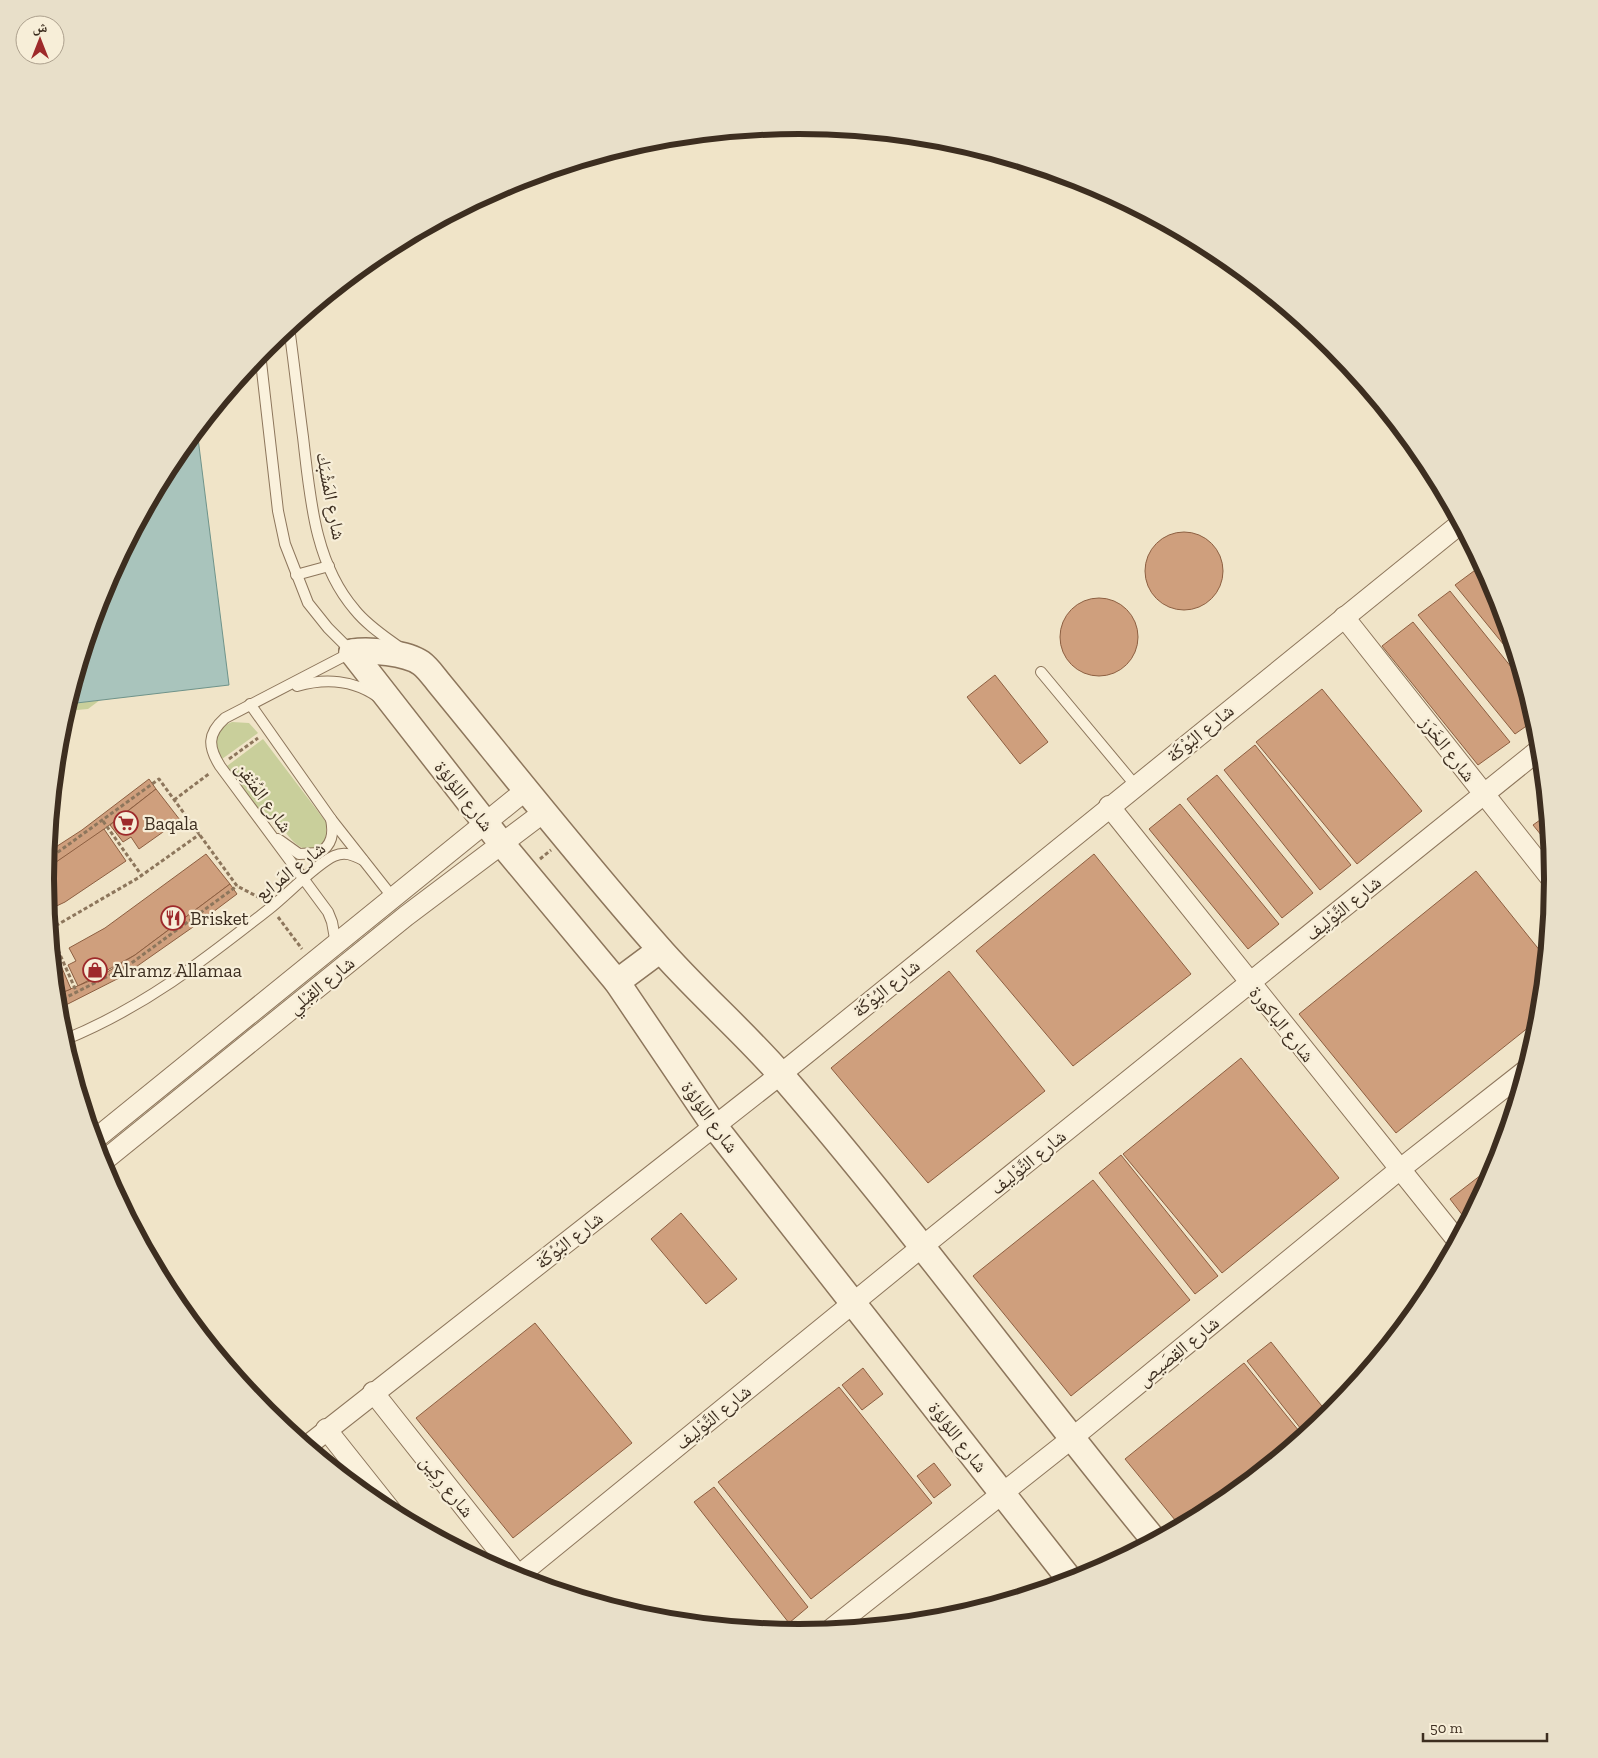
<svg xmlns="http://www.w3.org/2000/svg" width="1598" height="1758" font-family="'Zilla Slab','Noto Naskh Arabic',serif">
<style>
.green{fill:#c9cf9b}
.water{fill:#a9c4bc;stroke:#6f938a}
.building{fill:#cf9f7d;stroke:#8d5f41}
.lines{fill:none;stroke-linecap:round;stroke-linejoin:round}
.service-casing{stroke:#8d765c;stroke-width:12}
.minor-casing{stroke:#8d765c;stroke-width:22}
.tertiary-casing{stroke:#8d765c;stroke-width:28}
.path{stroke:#8d765c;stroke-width:3;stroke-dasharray:4 2.5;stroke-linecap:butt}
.service{stroke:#faf1dc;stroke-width:10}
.minor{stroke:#faf1dc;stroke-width:20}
.tertiary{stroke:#faf1dc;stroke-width:25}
.labels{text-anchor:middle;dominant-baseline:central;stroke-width:4.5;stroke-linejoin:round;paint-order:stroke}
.street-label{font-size:19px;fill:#3d2e20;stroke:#f7eed8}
.poi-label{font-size:19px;fill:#3d2e20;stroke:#f7eed8;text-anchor:start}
.rim{fill:none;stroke:#3d2e20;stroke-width:6}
</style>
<rect width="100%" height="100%" fill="#f0e4c8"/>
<g class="green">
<path d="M100,700L88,709L66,711L68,704Z"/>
<path d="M232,722L249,723L258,733L222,759C211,744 215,729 232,722Z"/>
<path d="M263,739L326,822V839L320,847C298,857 287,833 276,819L263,816L227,766Z"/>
</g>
<path class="water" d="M197,430L229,685L68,704L103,590L172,460Z"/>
<g class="building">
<circle cx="1184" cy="571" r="39"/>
<path d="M1482,565L1496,591L1517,661L1455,585Z"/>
<path d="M1450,591L1524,683L1535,720L1515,734L1418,615Z"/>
<circle cx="1099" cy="637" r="39"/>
<path d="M1413,622L1510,742L1478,765L1382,646Z"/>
<path d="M995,675L1048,742L1020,764L967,697Z"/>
<path d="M1322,689L1422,811L1357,864L1256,742Z"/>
<path d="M1255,745L1351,865L1320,890L1224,770Z"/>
<path d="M1217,775L1313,893L1282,918L1187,799Z"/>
<path d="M149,779L156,789L90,840L46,869L48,852L82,830Z"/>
<path d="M156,789L180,820L139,849L131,837L123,842L110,825Z"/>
<path d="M1180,804L1279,924L1248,949L1149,829Z"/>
<path d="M1547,815L1550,846L1533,825Z"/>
<path d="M104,829L126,861L65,902L48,910L46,869Z"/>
<path d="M206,854L230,884L135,955L78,986L68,965L76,961L69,948L105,928Z"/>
<path d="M1094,854L1191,974L1073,1066L976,951Z"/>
<path d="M1476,871L1545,957L1539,1019L1396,1133L1299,1014Z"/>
<path d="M230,884L237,894L193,927L123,976L58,1009L56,995L99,977L135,955Z"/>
<path d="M56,954L71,989L56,995L53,955Z"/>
<path d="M949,971L1045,1091L928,1183L831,1068Z"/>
<path d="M1241,1058L1339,1178L1222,1273L1123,1154Z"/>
<path d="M1121,1155L1218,1276L1195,1294L1099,1173Z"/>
<path d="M1496,1165L1495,1168L1490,1179L1485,1174Z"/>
<path d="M1481,1175L1487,1183L1467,1221L1450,1199Z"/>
<path d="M1093,1180L1190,1300L1071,1396L973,1276Z"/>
<path d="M681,1213L737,1279L706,1304L651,1239Z"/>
<path d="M535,1323L632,1443L513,1538L416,1418Z"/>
<path d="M1271,1342L1329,1415L1305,1434L1247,1361Z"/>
<path d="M1244,1363L1303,1436L1218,1506L1180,1526L1125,1459Z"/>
<path d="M863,1368L883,1394L862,1410L842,1385Z"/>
<path d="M839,1387L932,1503L811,1599L718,1482Z"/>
<path d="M934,1463L951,1485L934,1498L917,1476Z"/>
<path d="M714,1487L808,1607L789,1623L694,1502Z"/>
</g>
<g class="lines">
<g class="service-casing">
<g id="service">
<path d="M289,327C294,363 298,400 303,437C310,496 314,563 355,610C367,625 384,636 399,647"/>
<path d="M260,353L278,511L285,544L308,603L328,628L352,652L225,718C207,734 208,747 220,766L328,912L332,922L336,944"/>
<path d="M296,575L329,566"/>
<path d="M1041,672L1136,786"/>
<path d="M297,686C325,678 354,680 378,697"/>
<path d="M250,704L331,819L394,899"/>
<path d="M278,839L299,854L319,853C332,845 334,834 331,819"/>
<path d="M64,1040C143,1008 203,961 269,909C286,896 316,864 334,856C345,851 353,855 363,860"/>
</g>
</g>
<g class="minor-casing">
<g id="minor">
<path d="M1344,617L1553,881"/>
<path d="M1109,806L1457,1240"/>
<path d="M94,1140L526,790"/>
<path d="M101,1163L406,916L544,812"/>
<path d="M373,1392L521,1579"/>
<path d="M326,1429L392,1512"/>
<path d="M307,1446L781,1074L1460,524"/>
<path d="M517,1577L923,1246L1540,749"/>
<path d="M830,1630L1071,1439L1399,1170L1525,1071"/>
</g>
</g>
<g class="tertiary-casing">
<g id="tertiary">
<path d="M352,652C369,649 407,653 421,663C428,668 434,677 439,683C512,772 582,861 658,947C697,992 743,1031 782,1076C912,1226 1028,1387 1154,1540"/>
<path d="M352,652L502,844L617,982L715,1127L1071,1581"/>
<path d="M617,982L660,950"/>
</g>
</g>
<g class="path">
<path d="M229,759L258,738"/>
<path d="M174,800L210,773"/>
<path d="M103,821L142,876"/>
<path d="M540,859L551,850"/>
<path d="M47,860L159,779L237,886L262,899"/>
<path d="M278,917L302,949"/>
<path d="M50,929L138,878L200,834"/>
<path d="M50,932L77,993"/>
<path d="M57,1002L126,967L237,886"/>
</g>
<use href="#service" class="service"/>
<use href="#minor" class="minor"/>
<use href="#tertiary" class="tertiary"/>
</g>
<defs>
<g id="supermarket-ring" transform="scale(1.25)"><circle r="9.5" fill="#f7eed8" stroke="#9e2a2b" stroke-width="1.5"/><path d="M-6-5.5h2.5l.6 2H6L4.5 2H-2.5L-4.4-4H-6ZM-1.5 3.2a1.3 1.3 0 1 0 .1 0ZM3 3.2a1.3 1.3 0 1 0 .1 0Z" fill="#9e2a2b"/></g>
<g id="restaurant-ring" transform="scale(1.25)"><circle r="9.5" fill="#f7eed8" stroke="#9e2a2b" stroke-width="1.5"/><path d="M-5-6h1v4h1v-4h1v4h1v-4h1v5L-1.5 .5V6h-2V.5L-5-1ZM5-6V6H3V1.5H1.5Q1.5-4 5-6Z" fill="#9e2a2b"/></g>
<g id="shop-ring" transform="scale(1.25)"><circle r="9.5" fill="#f7eed8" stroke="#9e2a2b" stroke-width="1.5"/><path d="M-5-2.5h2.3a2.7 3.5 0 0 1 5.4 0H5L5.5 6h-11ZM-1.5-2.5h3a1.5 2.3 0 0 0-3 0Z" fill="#9e2a2b"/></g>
</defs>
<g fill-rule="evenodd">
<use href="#supermarket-ring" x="126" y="823"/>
<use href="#restaurant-ring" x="173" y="918"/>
<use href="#shop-ring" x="95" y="970"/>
</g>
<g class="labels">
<g class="street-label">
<text transform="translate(331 496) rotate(79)">شارع المَشْبَك</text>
<text transform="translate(1200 733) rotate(-39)">شارع البُوْكَة</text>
<text transform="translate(1448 749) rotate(52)">شارع الخَرَز</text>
<text transform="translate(464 796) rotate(52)">شارع اللؤلؤة</text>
<text transform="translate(264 797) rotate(54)">شارع المُتْقِن</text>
<text transform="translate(290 871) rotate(-38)">شارع المَرابع</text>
<text transform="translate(1343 908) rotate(-39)">شارع التَّوْلِيف</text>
<text transform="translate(321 985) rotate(-39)">شارع القِبْلي</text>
<text transform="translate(886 988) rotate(-39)">شارع البُوْكَة</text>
<text transform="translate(1282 1024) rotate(51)">شارع الباكورة</text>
<text transform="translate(710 1117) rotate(54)">شارع اللؤلؤة</text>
<text transform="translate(1028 1162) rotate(-39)">شارع التَّوْلِيف</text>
<text transform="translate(569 1240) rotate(-38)">شارع البُوْكَة</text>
<text transform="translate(1178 1351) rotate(-39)">شارع القِصَيص</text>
<text transform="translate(713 1417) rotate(-39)">شارع التَّوْلِيف</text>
<text transform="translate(958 1437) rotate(52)">شارع اللؤلؤة</text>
<text transform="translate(447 1486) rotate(51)">شارع رِكِين</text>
</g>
<g class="poi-label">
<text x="144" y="823">Baqala</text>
<text x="190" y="918">Brisket</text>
<text x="112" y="970">Alramz Allamaa</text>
</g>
</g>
<path d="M0 0H1598V1758H0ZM54 879a745 745 0 1 1 1490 0a745 745 0 1 1-1490 0Z" fill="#e8dfc9" fill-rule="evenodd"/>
<path class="rim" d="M54 879a745 745 0 1 1 1490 0a745 745 0 1 1-1490 0Z"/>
<g transform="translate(40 40)"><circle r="24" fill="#f7eed8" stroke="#ada18e"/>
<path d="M0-4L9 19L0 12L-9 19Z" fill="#9e2a2b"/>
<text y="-8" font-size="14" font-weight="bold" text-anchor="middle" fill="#3d2e20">ش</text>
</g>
<path d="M1423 1733v8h124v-8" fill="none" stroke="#3d2e20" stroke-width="2.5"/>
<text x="1430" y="1733" font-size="15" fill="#3d2e20" stroke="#f7eed8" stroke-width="4" paint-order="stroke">50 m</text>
</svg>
